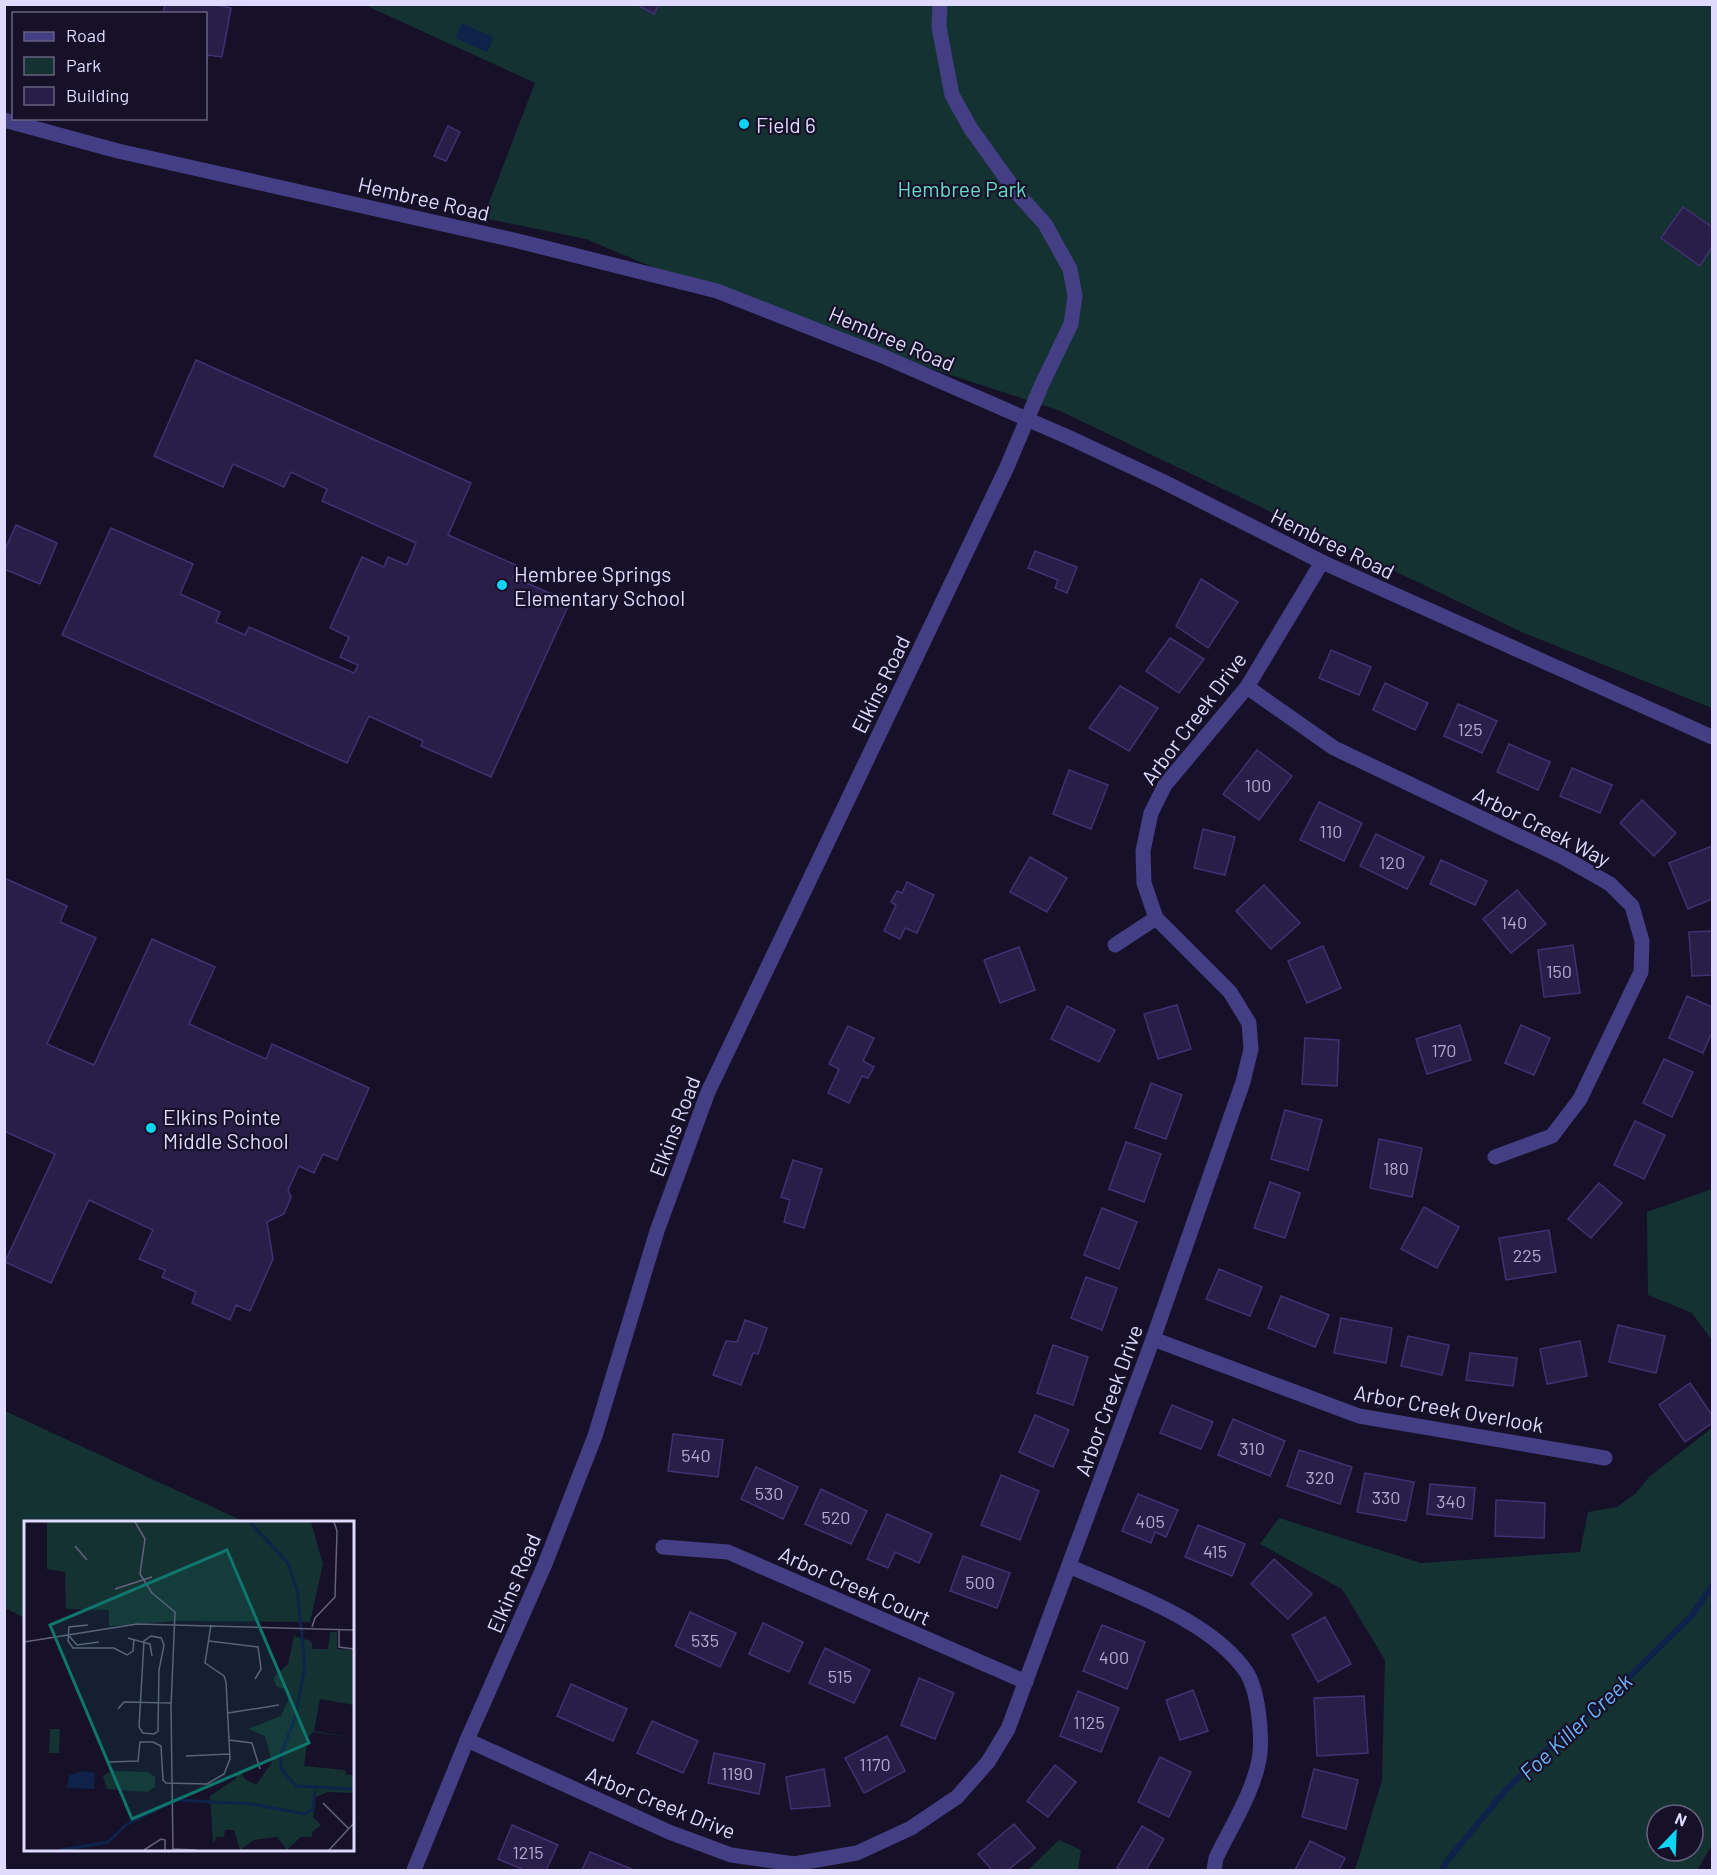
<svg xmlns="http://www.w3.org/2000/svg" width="1717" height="1875" font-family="Barlow,sans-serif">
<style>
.green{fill:#143232;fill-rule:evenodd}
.water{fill:#0f224a}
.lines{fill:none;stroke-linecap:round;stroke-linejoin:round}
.stream{stroke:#0f224a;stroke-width:6}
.building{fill:#281e48;stroke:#413173;stroke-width:1.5}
.minor{stroke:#443e85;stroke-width:15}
.poi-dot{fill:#0ed4f6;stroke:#161128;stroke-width:2}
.labels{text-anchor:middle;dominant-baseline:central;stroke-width:4.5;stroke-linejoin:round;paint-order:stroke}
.number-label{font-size:18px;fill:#b1abd0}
.poi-label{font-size:21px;fill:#dfdafe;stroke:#161128;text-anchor:start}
.park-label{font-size:21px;fill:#67dcc4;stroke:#161128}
.street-label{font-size:21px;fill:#dfdafe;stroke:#161128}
.water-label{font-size:22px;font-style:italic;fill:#6cb2f9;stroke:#161128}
.inset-river{fill:none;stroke:#0f224a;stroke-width:3}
.inset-road{fill:none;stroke:#66617e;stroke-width:1.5}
.view{fill:#0f766e;fill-opacity:0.15;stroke:#0f766e;stroke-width:3}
.inset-edge{fill:none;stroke:#dfdafe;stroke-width:3}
</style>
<rect width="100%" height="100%" fill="#161128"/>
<g class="green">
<path d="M365,5H1712V708L1524,633L1058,410L764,314L586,239L483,218L535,83Z"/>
<path d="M1712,1189V1340L1692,1313L1648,1295L1647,1212Z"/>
<path d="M5,1411L245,1522H26L25,1618L5,1608Z"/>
<path d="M1712,1428V1845L1697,1870H1355L1382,1780L1385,1660L1342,1589L1260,1544L1279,1518L1421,1563L1580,1552L1588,1512L1617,1507L1635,1494L1649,1477ZM1657,1815H1693V1851H1657Z"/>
<path d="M1059,1840L1081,1850L1078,1870H1028Z"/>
</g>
<path class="water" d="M462,23L494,38L487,52L456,38Z"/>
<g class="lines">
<path class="stream" d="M1442,1870L1447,1861L1504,1792L1561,1736L1613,1693L1692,1615L1712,1586"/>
</g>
<g class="building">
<path d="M165,4H221V6L231,8L222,57L208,55L206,67V14H163Z"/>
<path d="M636,4H659L654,14Z"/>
<path d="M448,126L460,132L446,161L434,156Z"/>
<path d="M1683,207L1712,227V247L1700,266L1661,238Z"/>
<path d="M196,360L471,483L448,535L518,566L513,577L570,602L491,777L421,746L423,741L369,716L347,763L62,635L111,528L193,564L180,594L220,612L216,622L245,635L249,627L354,673L358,665L340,657L349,637L330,628L362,557L384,567L388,557L407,565L416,543L322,501L327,489L291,472L284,487L233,464L223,487L154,456Z"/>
<path d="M16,525L57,543L40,584L4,569V552Z"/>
<path d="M1035,551L1077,567L1067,593L1055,588L1058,580L1028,568Z"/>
<path d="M1201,579L1238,602L1208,648L1176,626Z"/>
<path d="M1170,638L1204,659L1179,693L1146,671Z"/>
<path d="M1331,650L1371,667L1359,695L1319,678Z"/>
<path d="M1385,683L1428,703L1415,730L1373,710Z"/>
<path d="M1120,686L1158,708L1129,751L1089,728Z"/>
<path d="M1458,704L1497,721L1482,753L1444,736Z"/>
<path d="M1509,744L1550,762L1538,790L1497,772Z"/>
<path d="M1257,750L1292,776L1259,820L1223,794Z"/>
<path d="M1572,768L1612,785L1600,813L1560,796Z"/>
<path d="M1069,770L1108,785L1091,829L1053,814Z"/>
<path d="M1642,800L1676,833L1654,856L1620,823Z"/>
<path d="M1319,802L1362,823L1344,861L1300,840Z"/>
<path d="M1203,829L1235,837L1225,875L1194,868Z"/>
<path d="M1376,834L1424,857L1407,889L1360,866Z"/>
<path d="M1712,846V899L1688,909L1669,863Z"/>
<path d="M1030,857L1067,878L1047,912L1010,892Z"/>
<path d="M1441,860L1487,881L1475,905L1430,884Z"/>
<path d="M4,878L67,906L60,922L96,938L47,1044L94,1065L152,939L215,967L189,1024L266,1059L272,1044L369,1088L337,1160L323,1154L314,1173L299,1166L288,1190L291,1197L284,1214L267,1222L273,1259L250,1311L236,1305L230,1320L192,1303L196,1292L162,1277L165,1270L139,1259L153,1230L89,1200L51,1283L5,1262L55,1154L4,1131Z"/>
<path d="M907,882L934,895L917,933L905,928L900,939L884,931L896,905L891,902L897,891L902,893Z"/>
<path d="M1264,885L1300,923L1271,949L1236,911Z"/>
<path d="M1517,890L1546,924L1511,953L1483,919Z"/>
<path d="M1712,931V975L1692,976L1689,932Z"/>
<path d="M1573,945L1580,993L1544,997L1538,950Z"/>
<path d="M1323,946L1341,988L1307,1003L1288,961Z"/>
<path d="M1019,947L1035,990L1000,1003L984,960Z"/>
<path d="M1687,996L1712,1007V1032L1703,1053L1669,1038Z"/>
<path d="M1177,1005L1191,1049L1158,1059L1144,1014Z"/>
<path d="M1067,1006L1115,1030L1099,1062L1051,1039Z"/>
<path d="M1460,1025L1471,1060L1427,1074L1416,1039Z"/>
<path d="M1521,1025L1550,1038L1534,1075L1505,1063Z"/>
<path d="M848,1026L874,1038L863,1061L874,1067L868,1078L862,1076L849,1103L828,1093L839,1069L829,1064Z"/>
<path d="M1305,1038L1339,1040L1337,1086L1302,1084Z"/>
<path d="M1664,1059L1693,1072L1672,1117L1643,1103Z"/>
<path d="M1151,1083L1182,1095L1166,1139L1135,1128Z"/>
<path d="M1285,1110L1322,1120L1308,1170L1271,1159Z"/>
<path d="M1635,1121L1665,1135L1644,1179L1614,1165Z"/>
<path d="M1379,1139L1422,1148L1412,1197L1370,1188Z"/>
<path d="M1126,1142L1161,1154L1144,1202L1109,1189Z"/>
<path d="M793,1160L822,1169L804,1228L784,1222L790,1200L781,1197Z"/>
<path d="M1270,1182L1300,1193L1285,1238L1254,1228Z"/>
<path d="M1599,1183L1622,1203L1591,1238L1568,1219Z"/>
<path d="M1424,1207L1459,1227L1437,1268L1401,1249Z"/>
<path d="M1102,1208L1137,1222L1119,1269L1084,1255Z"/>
<path d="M1549,1230L1556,1272L1506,1280L1499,1238Z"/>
<path d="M1219,1269L1262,1287L1250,1316L1206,1299Z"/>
<path d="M1086,1277L1117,1288L1102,1330L1071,1318Z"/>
<path d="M1281,1296L1329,1315L1315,1347L1268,1328Z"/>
<path d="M1341,1318L1392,1328L1386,1363L1334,1353Z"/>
<path d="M745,1320L767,1328L758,1354L753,1353L741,1385L713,1375L726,1341L737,1342Z"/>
<path d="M1618,1325L1665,1336L1656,1373L1609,1362Z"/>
<path d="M1408,1336L1449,1345L1442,1375L1401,1366Z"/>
<path d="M1580,1341L1587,1376L1547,1384L1540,1349Z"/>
<path d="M1053,1345L1088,1357L1073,1405L1037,1393Z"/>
<path d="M1470,1353L1517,1358L1513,1386L1466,1380Z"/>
<path d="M1690,1383L1712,1415V1423L1685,1442L1659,1405Z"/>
<path d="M1172,1405L1213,1422L1201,1449L1160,1433Z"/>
<path d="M1035,1415L1069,1430L1053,1467L1019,1452Z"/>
<path d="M1233,1419L1285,1441L1270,1476L1218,1455Z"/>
<path d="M673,1434L723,1440L718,1477L668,1471Z"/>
<path d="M1299,1450L1352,1467L1340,1504L1287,1486Z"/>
<path d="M756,1467L798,1487L783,1519L741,1499Z"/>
<path d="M1365,1473L1414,1482L1406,1521L1357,1512Z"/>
<path d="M1001,1475L1039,1491L1020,1540L981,1525Z"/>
<path d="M1430,1484L1475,1488L1472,1519L1427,1514Z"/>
<path d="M821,1489L867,1511L851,1544L805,1524Z"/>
<path d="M1138,1494L1178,1510L1166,1537L1155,1532L1151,1543L1122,1531Z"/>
<path d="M1496,1500L1545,1503L1544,1538L1495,1536Z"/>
<path d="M887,1514L932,1534L919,1563L895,1552L888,1568L867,1559Z"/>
<path d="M1198,1525L1245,1544L1232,1576L1185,1557Z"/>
<path d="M963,1556L1010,1573L997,1608L950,1591Z"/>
<path d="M1274,1559L1312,1594L1288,1619L1251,1584Z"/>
<path d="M690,1612L736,1633L720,1667L675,1646Z"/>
<path d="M1325,1617L1351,1664L1318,1682L1292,1635Z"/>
<path d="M763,1623L803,1642L789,1672L749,1654Z"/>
<path d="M1102,1625L1145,1642L1127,1689L1083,1671Z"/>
<path d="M825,1648L870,1670L854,1703L809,1683Z"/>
<path d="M919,1678L954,1693L935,1739L901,1725Z"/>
<path d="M571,1684L627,1709L613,1741L557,1716Z"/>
<path d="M1193,1690L1208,1731L1180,1740L1166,1700Z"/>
<path d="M1078,1691L1119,1708L1101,1752L1060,1736Z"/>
<path d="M1364,1696L1368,1753L1317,1756L1314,1698Z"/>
<path d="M652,1721L698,1741L683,1773L637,1753Z"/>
<path d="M887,1736L905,1771L864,1793L845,1758Z"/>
<path d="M714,1753L765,1764L759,1794L708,1783Z"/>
<path d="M1160,1757L1191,1772L1169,1817L1138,1802Z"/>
<path d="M1055,1765L1076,1782L1048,1817L1027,1801Z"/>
<path d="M824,1769L830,1806L791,1809L786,1777Z"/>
<path d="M1314,1769L1358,1780L1346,1829L1302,1817Z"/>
<path d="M1014,1824L1035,1848L1008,1870H992L978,1854Z"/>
<path d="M512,1825L558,1845L546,1870H524L498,1859Z"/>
<path d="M1142,1826L1164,1839L1146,1870H1122L1117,1868Z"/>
<path d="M1310,1841L1345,1858L1339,1870H1295Z"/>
<path d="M590,1852L634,1870H582Z"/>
</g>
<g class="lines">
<g class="minor">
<path d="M4,120L118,151L514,240L717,291L880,355L1068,437L1162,481L1322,562L1712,737"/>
<path d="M1247,687L1334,748L1561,856L1610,884L1632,906L1642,941L1641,972L1580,1099L1552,1136L1495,1157"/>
<path d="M1115,945L1156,918"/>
<path d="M1153,1339L1359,1416L1605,1458"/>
<path d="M663,1547L728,1552L1026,1682"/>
<path d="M1069,1566C1126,1592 1212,1620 1247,1673C1258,1691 1262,1732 1260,1753C1256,1788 1231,1827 1216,1858L1214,1870"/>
<path d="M467,1740L669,1832L731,1855L794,1864L857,1853L911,1828L957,1797L988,1762L1008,1729L1153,1339L1243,1082L1251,1049L1249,1023L1230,992L1156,918L1144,883L1143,851L1151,813L1165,785L1247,687L1322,562"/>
<path d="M414,1870L467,1740L545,1564L595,1436L657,1231L708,1092L1007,467L1042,384L1071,324L1075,296L1070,269L1045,224L1017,193L971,129L952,95L939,27L940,4"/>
</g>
</g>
<g class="poi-dot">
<circle cx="744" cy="124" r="6"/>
<circle cx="502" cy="585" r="6"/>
<circle cx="151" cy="1128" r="6"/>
</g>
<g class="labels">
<g class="number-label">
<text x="1470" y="729">125</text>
<text x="1258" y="785">100</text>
<text x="1331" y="831">110</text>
<text x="1392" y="862">120</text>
<text x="1514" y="922">140</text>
<text x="1559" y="971">150</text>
<text x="1444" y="1050">170</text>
<text x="1396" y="1168">180</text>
<text x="1527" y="1255">225</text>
<text x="1252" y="1448">310</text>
<text x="696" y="1455">540</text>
<text x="1320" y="1477">320</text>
<text x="769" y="1493">530</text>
<text x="1386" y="1497">330</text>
<text x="1451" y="1501">340</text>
<text x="836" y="1517">520</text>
<text x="1150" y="1521">405</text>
<text x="1215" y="1551">415</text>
<text x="980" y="1582">500</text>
<text x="705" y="1640">535</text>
<text x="1114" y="1657">400</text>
<text x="840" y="1676">515</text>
<text x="1089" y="1722">1125</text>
<text x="875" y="1764">1170</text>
<text x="737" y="1773">1190</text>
<text x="528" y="1852">1215</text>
</g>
<g class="poi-label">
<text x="756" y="124">Field 6</text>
<text x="514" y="573">Hembree Springs<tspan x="514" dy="24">Elementary School</tspan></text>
<text x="163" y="1116">Elkins Pointe<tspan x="163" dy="24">Middle School</tspan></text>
</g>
<g class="park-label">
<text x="962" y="188">Hembree Park</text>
</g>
<g class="street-label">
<text transform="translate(424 198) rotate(13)">Hembree Road</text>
<text transform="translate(892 338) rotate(23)">Hembree Road</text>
<text transform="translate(1333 543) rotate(26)">Hembree Road</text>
<text transform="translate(880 684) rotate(-64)">Elkins Road</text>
<text transform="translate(1193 718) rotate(-53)">Arbor Creek Drive</text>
<text transform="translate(1542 826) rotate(27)">Arbor Creek Way</text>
<text transform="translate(674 1126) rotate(-69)">Elkins Road</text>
<text transform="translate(1108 1400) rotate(-70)">Arbor Creek Drive</text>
<text transform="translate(1449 1408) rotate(10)">Arbor Creek Overlook</text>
<text transform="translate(513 1583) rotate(-67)">Elkins Road</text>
<text transform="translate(855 1585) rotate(24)">Arbor Creek Court</text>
<text transform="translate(661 1802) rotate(22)">Arbor Creek Drive</text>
</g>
<g class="water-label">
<text transform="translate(1575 1726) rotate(-43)">Foe Killer Creek</text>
</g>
</g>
<g transform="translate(24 1521)">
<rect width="330" height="330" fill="#161128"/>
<path d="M23,1H287L299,43L286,101L153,100L85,105V89L42,88L41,51L23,48ZM306,111H313V128L330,129V184L296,178L290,210L330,217L289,211L284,216L280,245L321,249L323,254H330V272L304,271L292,276L289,296L297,304L288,311V316H277L263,329L253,316L230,319L216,329L210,309H201L200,316H193L189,322L186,275L211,258L216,248L221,258L232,264L248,241L241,215L224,208L257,195L266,175L263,168L253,166L249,157L264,143L270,115L287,120L289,128H304ZM26,208H36L35,232H25ZM87,250L124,251L131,256V266L123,271L83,268L79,255Z" fill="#143232"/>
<path d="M60,250L71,252L70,268L43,267L45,254Z" fill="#0f224a"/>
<path class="inset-river" d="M226,1L264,42L273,68L281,145L271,197L257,233V248L272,265L330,268M154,279L227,283L281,293L289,288L291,269M37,329L84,321L102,304L146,282"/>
<path class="inset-road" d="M111,1L121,18L116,53L128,72L151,91L147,186L149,329M51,25L63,39M91,68L128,56M64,104L45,106L44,120L49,127H90L103,134L109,130L110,118M288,106L291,97L311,76L313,10L310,1M315,108V126L330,128M45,115L53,124L75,121M127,115L137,117L140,124L135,149L134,210L130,213L119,212L115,206L120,120ZM104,117L126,123L128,135M185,120L234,126L237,148L231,158M0,121L113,103L330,109M0,169V213M94,188L100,181L147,182M204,192L255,184M205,219L228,222L236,248M162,235L205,233M85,241L114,240L116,221H129L137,225L139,259L142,262L183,263L200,253L206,238L202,161L200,155L181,142L187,104M299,282L325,308M149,328L172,329M120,329L137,318L141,319V329M305,329L330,302"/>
<path class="view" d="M203,29L285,222L108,298L26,104Z"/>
<rect width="330" height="330" class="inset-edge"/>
</g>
<rect width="1717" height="1875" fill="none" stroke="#dfdafe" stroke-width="12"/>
<rect x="12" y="12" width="195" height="108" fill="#161128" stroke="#66617e" stroke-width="1.5"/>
<rect x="24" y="32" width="30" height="9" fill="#443e85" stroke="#66617e" stroke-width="1.5"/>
<text x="66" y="42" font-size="18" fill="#dfdafe">Road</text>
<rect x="24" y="57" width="30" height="18" fill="#143232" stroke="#66617e" stroke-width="1.5"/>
<text x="66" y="72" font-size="18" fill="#dfdafe">Park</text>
<rect x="24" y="87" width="30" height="18" fill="#281e48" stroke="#66617e" stroke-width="1.5"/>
<text x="66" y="102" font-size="18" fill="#dfdafe">Building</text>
<g transform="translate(1675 1833) rotate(23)"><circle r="28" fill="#161128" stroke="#66617e" stroke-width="1.5"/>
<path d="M0-4.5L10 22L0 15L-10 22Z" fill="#0ed4f6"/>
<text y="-9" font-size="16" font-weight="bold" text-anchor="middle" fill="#dfdafe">N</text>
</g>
</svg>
